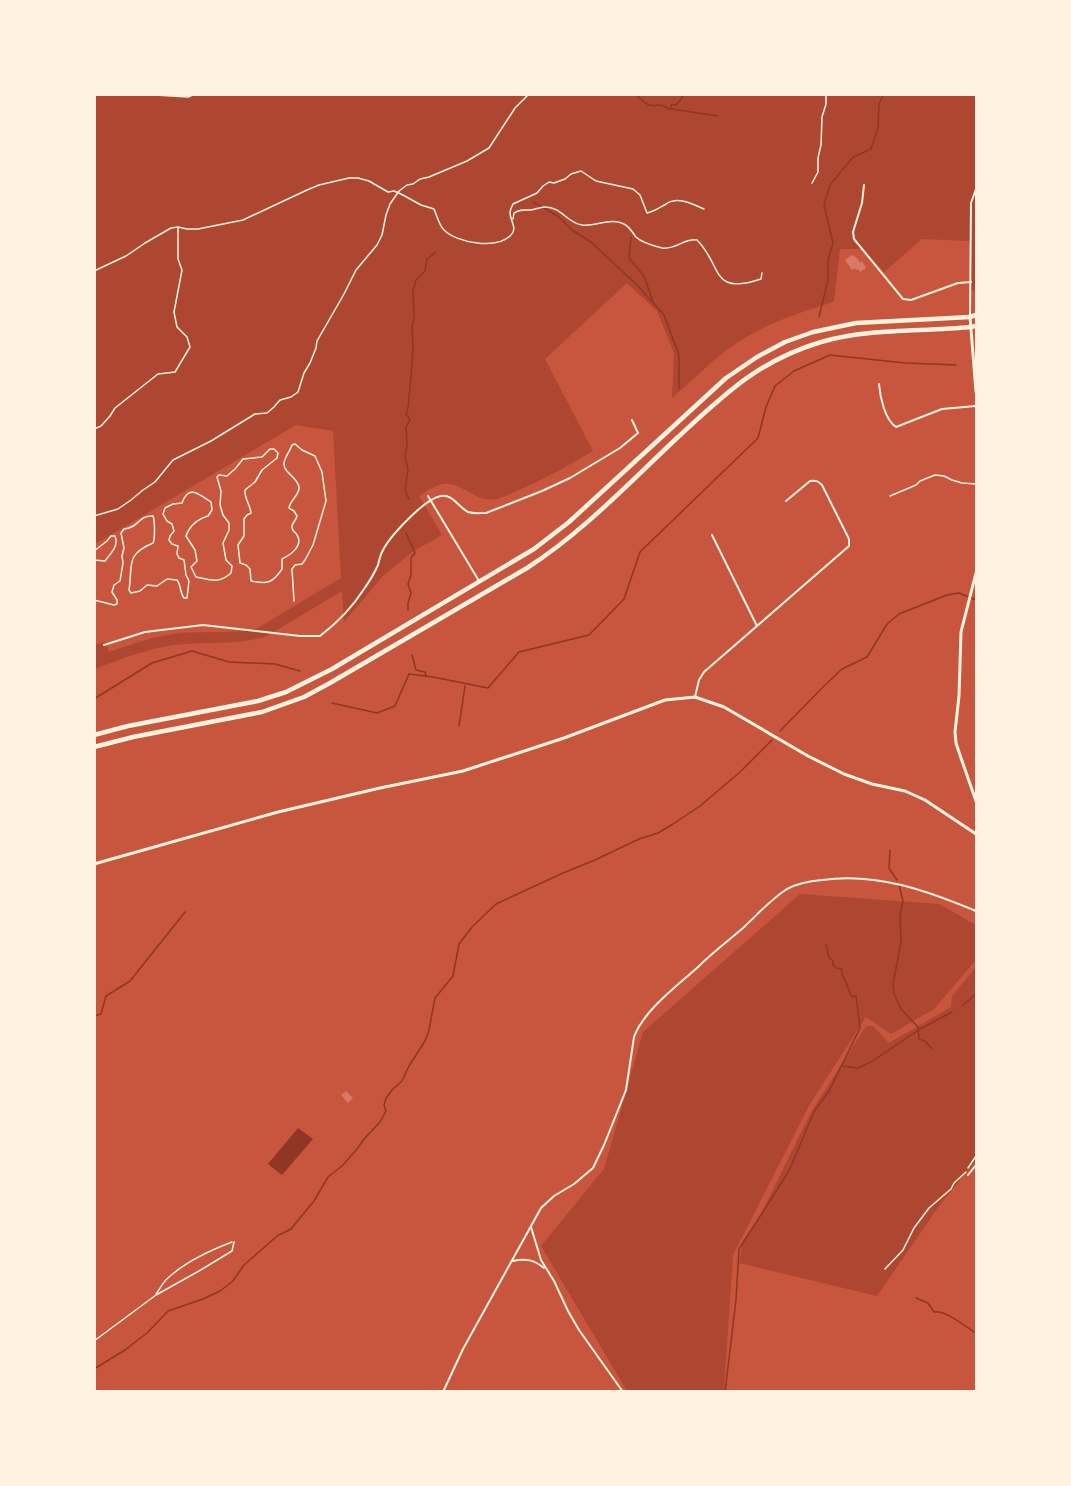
<svg xmlns="http://www.w3.org/2000/svg" width="1071" height="1486" font-family="Manrope,sans-serif">
<style>
.green{fill:#ae4732}
.water{fill:#8f3625}
.lines{fill:none;stroke-linecap:round;stroke-linejoin:round}
.stream{stroke:#8f3625;stroke-width:1.5}
.building{fill:#d67c66}
.path{stroke:#fff3e0;stroke-width:1.5}
.service{stroke:#fff3e0;stroke-width:1.5}
.minor{stroke:#fff3e0;stroke-width:2}
.tertiary{stroke:#fff3e0;stroke-width:3}
.trunk{stroke:#fff3e0;stroke-width:4.5}
.motorway{stroke:#fff3e0;stroke-width:4.5}
</style>
<rect width="100%" height="100%" fill="#c8553d"/>
<g class="green">
<path d="M95,95H976V290L971,291L970,241L922,239L884,272L863,249H840L834,302C794,314 758,326 724,352C706,366 690,383 672,398L674,353L657,311L627,283L545,359L593,451C569,465 545,479 519,490C512,493 504,497 497,499C475,503 462,482 444,484C435,485 427,491 419,496L442,535L412,552L382,577L344,622L342,591L267,636C239,645 212,642 184,644C152,646 124,658 95,669V645L105,642L109,652C133,644 157,635 182,633C208,631 233,634 258,628L341,578L333,431L296,425L95,544Z"/>
<path d="M800,894L939,904L976,925V960L934,1009L891,1034L866,1017L810,1104L733,1255L724,1391H627L541,1246L604,1169L643,1032Z"/>
<path d="M976,967V1161L939,1206L877,1296L739,1263L743,1241L759,1218L811,1112L866,1026H873L889,1043L951,1007L952,996Z"/>
</g>
<path class="water" d="M298,1128L313,1139L282,1175L268,1164Z"/>
<g class="lines">
<g class="stream">
<path d="M636,94C640,98 644,103 649,105C659,107 658,102 669,109H671V105H676L682,98L683,94"/>
<path d="M672,109L718,116"/>
<path d="M533,202L541,206"/>
<path d="M544,208L559,217L572,230L591,242L637,285L664,315L679,355V389"/>
<path d="M631,237L629,258L644,276L653,302"/>
<path d="M819,317L828,280V260L833,243L824,205L830,185L853,157L871,149L878,128L879,104L884,94"/>
<path d="M409,499L405,490L408,470L405,457L407,444L406,427L410,420L406,414L408,408L411,377L413,347L412,326L414,318L413,291L416,280L425,271L427,259L436,252"/>
<path d="M406,533L415,553L411,558V575L408,584L411,593L408,603V610"/>
<path d="M412,655L416,670L425,672L426,676"/>
<path d="M94,699L152,663L192,651L229,662L275,664L300,671"/>
<path d="M332,703L377,713L395,706L409,674L433,677L488,688L519,652L589,635L624,599L640,552L758,438L766,407L775,386L794,371L830,355L905,363L956,365"/>
<path d="M459,726L465,686"/>
<path d="M780,731L824,686L842,669L867,657L887,624L899,614L947,595L959,593L976,600"/>
<path d="M890,850L889,868L897,880"/>
<path d="M899,885L903,901L900,916L901,942L893,984L894,994L901,1009L918,1027L919,1039L925,1041L932,1049"/>
<path d="M962,1006L976,994"/>
<path d="M94,1016L101,1014L106,996L130,981L185,912"/>
<path d="M843,1066L858,1068L871,1062L920,1029L952,1012"/>
<path d="M916,1298L928,1303L934,1312C947,1310 965,1327 976,1333"/>
<path d="M94,1369L125,1350L147,1333L168,1311L203,1299L220,1291L233,1281L244,1265L277,1236L291,1229L314,1201L328,1177L343,1165L357,1149L364,1139L380,1122L386,1111L384,1105L386,1098L393,1089L402,1081L409,1066L425,1041L429,1030L435,998L453,976L459,944L472,927L496,904L563,873L595,860L639,839L658,833L673,824L700,806L740,772L772,740"/>
<path d="M725,1392L736,1300L739,1249L789,1171L814,1112L829,1091L860,1028L856,996L852,997C848,990 847,982 842,975V969L836,968L833,965V961L829,958L826,945"/>
</g>
</g>
<g class="building">
<path d="M852,255L857,258L860,263L862,261L866,268L860,272L858,269L856,270L855,268L852,270L845,260Z"/>
<path d="M346,1091L353,1098L348,1103L341,1095Z"/>
</g>
<g class="lines">
<g class="path">
<path d="M138,94L188,97L195,94"/>
<path d="M812,183L818,172V158L821,145L822,117L826,104V94"/>
<path d="M513,219L514,213C520,209 524,210 531,210C536,209 540,207 545,207C562,207 567,223 582,225C596,227 611,217 624,224C630,227 632,232 636,237C642,243 654,246 662,248C676,250 684,238 697,240C723,266 710,296 761,279L762,273"/>
<path d="M94,271L126,256L145,243L171,228L178,227L187,229H198L243,220L307,190L319,185L349,178H358L369,181L388,192L394,191L401,194L421,205L434,209C437,216 439,225 444,230C457,243 497,250 511,235C518,228 510,221 510,213C510,211 512,206 513,204L537,193L543,186L549,182L554,183L565,179L571,174L581,171L596,181L633,189L640,195L647,213C655,211 659,208 666,204C678,196 692,204 704,209"/>
<path d="M94,429L101,426L110,416L115,408L158,374L175,372L190,347L187,337L177,327L174,312L182,270L178,259V228"/>
<path d="M94,516L118,509L131,500L143,490L155,482L173,460L211,441L255,414L267,413L274,407L280,400L291,397L298,392L304,373L310,363L316,348L317,341L344,294L356,270L377,245L382,235L386,215L390,204L399,191L407,185L413,184L420,179L429,177L467,161L489,148L515,108L529,94"/>
<path d="M94,551L107,541L111,536H115C119,546 111,553 105,561L94,560"/>
<path d="M94,600L114,605L117,604V600L112,592L114,585L120,581L123,563L122,556L124,548L121,533L124,529C139,528 138,515 153,516C155,521 155,539 153,543C125,555 133,564 129,590L131,593L140,591L147,585L157,586L167,579L177,580C181,585 180,593 184,598H187L189,581L186,575L184,560L179,558L177,554L178,546L172,544L169,540L170,536L174,531L172,524L167,521L163,514L165,508L173,504L182,503C189,484 199,494 211,502L212,510L208,516C198,519 190,525 186,536L195,550L197,561L191,567L196,577C211,580 219,584 231,573L232,566L226,560L223,543L229,530V523L223,515L220,505L221,491L217,477L219,475L227,476L235,469L243,459L262,457L270,449H274L278,453L277,458L262,470L255,482L245,490C244,498 250,504 251,513L247,515L244,519V536L238,545L240,563L246,565L250,569L251,581C267,584 272,584 282,569V559C290,555 304,546 297,535C295,531 291,531 292,526C293,522 296,520 297,516L294,511L289,508C290,500 300,495 299,487C297,476 283,473 284,463C285,457 290,451 292,445L295,444L302,450L315,456L322,472L326,501L313,545L305,560L302,564L295,565L292,569L294,601"/>
<path d="M968,1168L976,1156"/>
<path d="M885,1269L903,1250L914,1228L929,1208L951,1189L954,1183L966,1172"/>
</g>
<g class="service">
<path d="M890,496L916,485L920,481L935,475L944,476L952,480L962,483L976,484"/>
<path d="M156,1294C160,1289 163,1282 168,1278C184,1263 211,1250 232,1242"/>
<path d="M94,1341L156,1295L199,1271L232,1251L234,1242"/>
</g>
<g class="minor">
<path d="M864,185L862,203L853,232L854,239L903,299L911,300L958,283L971,282"/>
<path d="M970,317L971,203L976,189"/>
<path d="M879,384C880,397 885,420 896,427L942,409L976,406"/>
<path d="M428,496L479,581"/>
<path d="M712,535L757,626"/>
<path d="M104,645L145,632L203,625L300,636H320C337,623 352,608 364,589C369,582 374,574 378,565C379,561 380,556 382,552C389,537 424,499 441,496C453,494 458,507 468,512C474,514 480,513 486,513L542,491L570,478L620,448L638,433L632,420"/>
<path d="M695,697L699,680L704,672L849,546V539L822,485C818,481 816,480 810,481L786,501"/>
<path d="M968,1175L976,1165"/>
<path d="M531,1227L541,1260L554,1281L568,1311L579,1330L623,1392"/>
<path d="M513,1261C526,1258 534,1260 544,1268"/>
<path d="M443,1392L463,1349L541,1208L554,1196L574,1184L593,1168L604,1145L626,1090L634,1037C644,1010 677,986 698,967C712,953 728,941 743,928C757,915 771,899 787,889C798,883 811,881 822,880C876,872 928,891 976,911"/>
</g>
<g class="tertiary">
<path d="M970,317L976,392"/>
<path d="M976,573L961,632L959,696L955,732L956,743L961,758L976,801"/>
<path d="M94,864L278,812L380,788L463,771L564,738L665,700L695,697L724,707L808,756L844,774L872,784L905,791L925,800L976,834"/>
</g>
<g class="trunk">
<path d="M94,735L128,726L258,701L286,692L332,669L534,549L569,522L726,378L757,357L785,342L813,332L856,323L970,317"/>
<path d="M94,747L133,737L262,712L304,697L330,683L527,568C583,532 630,482 678,437C725,394 758,361 821,342C869,328 921,332 970,327"/>
</g>
<g class="motorway">
<path d="M970,317L976,315"/>
<path d="M970,327L976,326"/>
</g>
</g>
<rect width="1071" height="1486" fill="none" stroke="#fff3e0" stroke-width="192"/>
</svg>
